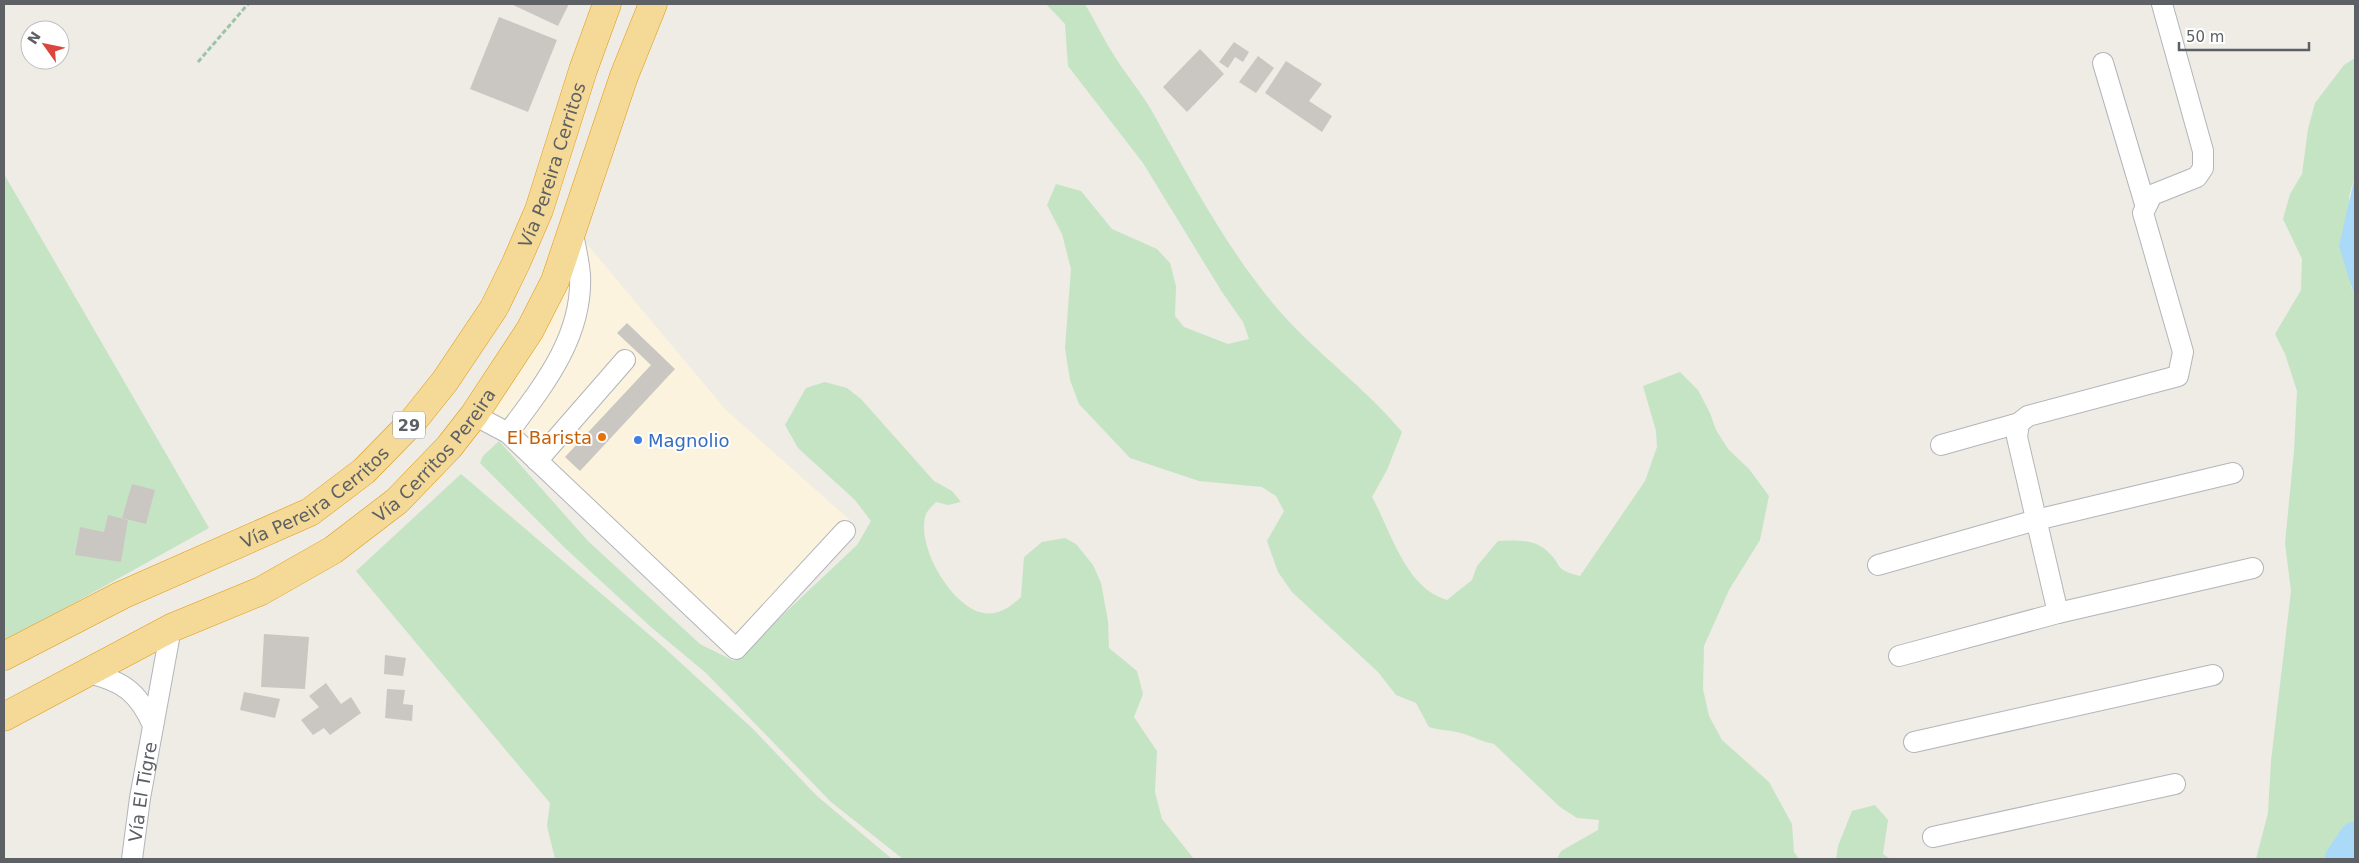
<svg xmlns="http://www.w3.org/2000/svg" width="2359" height="863" font-family="'DejaVu Sans',sans-serif">
<style>
.commercial{fill:#fbf3dd}
.green{fill:#c5e4c4}
.water{fill:#abd9f8}
.lines{fill:none;stroke-linecap:round;stroke-linejoin:round}
.river{stroke:#abd9f8;stroke-width:31}
.building{fill:#cac7c2}
.minor-casing{stroke:#b2b5b9;stroke-width:22}
.highway-casing{stroke:#e19a12;stroke-width:29}
.path{stroke:#9ec4a7;stroke-width:3;stroke-dasharray:5 2.5;stroke-linecap:butt}
.minor{stroke:#fff;stroke-width:20}
.highway{stroke:#f5d996;stroke-width:28}
.food-dot{fill:#e8710a;stroke:#fff;stroke-width:2}
.shop-dot{fill:#3f7fe0;stroke:#fff;stroke-width:2}
.labels{text-anchor:middle;dominant-baseline:central;stroke-width:4;stroke-linejoin:round;paint-order:stroke}
.shield{fill:#fff;stroke:#8e9092;stroke-width:1}
.shield-label{font-size:16px;font-weight:bold;fill:#5d6064}
.street-label{font-size:18px;fill:#5d6064;stroke:#fff}
.food-label{font-size:18px;fill:#c56008;stroke:#fff;text-anchor:end}
.shop-label{font-size:18px;fill:#366cbe;stroke:#fff;text-anchor:start}
</style>
<rect width="100%" height="100%" fill="#eeece5"/>
<path class="commercial" d="M572,226L725,409L852,522L736,649L474,415Z"/>
<g class="green">
<path d="M1046,4H1085C1095,21 1104,40 1115,57C1127,76 1142,93 1153,113C1190,179 1227,249 1276,307C1315,353 1364,386 1402,432L1387,470L1372,497C1391,531 1405,588 1447,600L1472,580L1477,566L1498,541C1515,540 1534,539 1547,551C1564,566 1552,569 1580,576L1645,481L1657,447L1656,431L1643,386L1680,372L1698,390L1710,413L1716,430L1728,449L1749,469L1769,496L1760,540L1729,590L1704,646L1703,689L1709,716L1722,740L1769,782L1792,824L1794,852L1799,859H1557L1561,851L1598,830L1599,820L1577,818L1560,807L1494,744C1483,742 1474,737 1464,734C1453,730 1442,731 1429,727L1416,703L1396,695L1378,672L1292,592L1278,572L1267,541L1284,511L1276,496L1262,487L1199,481L1130,458L1079,404L1070,380L1065,348L1071,269L1062,234L1047,205L1056,184L1081,191L1112,229L1157,249L1170,263L1176,286L1175,316L1184,327L1228,344L1249,339L1243,322L1222,292L1143,163L1068,66L1065,24Z"/>
<path d="M2355,58V176L2349,196L2351,287L2355,298V859H2256L2268,813L2271,761L2291,591L2285,543L2294,451L2297,391L2285,354L2275,334L2301,290L2302,259L2283,219L2290,194L2302,174L2308,129L2315,103L2344,65Z"/>
<path d="M4,174L209,528L4,642Z"/>
<path d="M825,382L847,388L861,399L934,481L952,491L961,502L948,505L936,502C933,505 928,510 926,514C915,545 952,608 984,613C998,616 1012,606 1021,597L1024,557L1042,542L1065,538L1076,544L1093,565L1101,583L1108,621L1109,648L1137,671L1143,694L1134,717L1157,751L1155,792L1162,819L1194,859H903L831,802L706,673L652,628L566,549L480,463L483,456L499,441L588,541L700,644L734,661L857,545L871,521L855,500L798,448L785,425L806,388Z"/>
<path d="M461,474L659,643L752,728L817,796L892,859H555L547,826L550,803L356,571Z"/>
<path d="M1875,805L1888,820L1883,854L1890,859H1836L1838,846L1852,811Z"/>
</g>
<path class="water" d="M2355,176V298L2339,246Z"/>
<g class="lines">
<path class="river" d="M2340,859L2355,837"/>
</g>
<g class="building">
<path d="M511,4H569L558,26Z"/>
<path d="M499,17L557,40L528,112L470,89Z"/>
<path d="M1234,42L1249,52L1243,62L1235,57L1228,68L1219,62Z"/>
<path d="M1200,49L1224,74L1187,112L1163,87Z"/>
<path d="M1258,56L1274,68L1256,93L1239,82Z"/>
<path d="M1286,61L1322,84L1309,101L1332,116L1322,132L1265,93Z"/>
<path d="M627,323L675,369L580,471L565,457L651,365L617,333Z"/>
<path d="M132,484L155,490L146,524L122,518Z"/>
<path d="M108,515L128,520L121,562L75,555L80,527L104,532Z"/>
<path d="M264,634L309,637L305,689L261,687Z"/>
<path d="M385,655L406,658L403,676L384,674Z"/>
<path d="M326,683L341,704L351,697L361,713L330,735L324,728L313,735L301,720L319,707L309,696Z"/>
<path d="M387,689L405,690L403,704L413,705L412,721L385,718Z"/>
<path d="M244,692L280,699L275,718L240,710Z"/>
</g>
<g class="lines">
<g class="minor-casing">
<g id="minor">
<path d="M2103,63L2145,204"/>
<path d="M474,415L508,433L736,649L845,531"/>
<path d="M508,433C543,386 583,337 580,275C579,261 575,246 573,233"/>
<path d="M1941,445L2019,423"/>
<path d="M537,461L625,360"/>
<path d="M1878,565L2036,520L2233,473"/>
<path d="M2058,613L2017,437L2019,423L2028,416L2178,376L2183,352L2143,213L2152,195L2197,177L2203,168V151L2162,4"/>
<path d="M1899,656L2058,613L2253,568"/>
<path d="M88,673C123,681 138,692 153,725"/>
<path d="M1914,742L2213,675"/>
<path d="M1933,837L2175,784"/>
<path id="s1" d="M132,859L140,798L171,628"/>
</g>
</g>
<g class="highway-casing">
<g id="highway">
<path id="s2" d="M4,656L122,595L310,512L364,471L413,421L445,381L494,308L516,263L539,210L583,70L607,4"/>
<path id="s3" d="M4,717L171,628L261,591L333,550L397,501L449,447L474,415L530,330L555,281L624,76L653,4"/>
</g>
</g>
<path class="path" d="M198,62L248,4"/>
<use href="#minor" class="minor"/>
<use href="#highway" class="highway"/>
</g>
<circle class="food-dot" cx="602" cy="437" r="5"/>
<circle class="shop-dot" cx="638" cy="440" r="5"/>
<g class="labels">
<rect class="shield" x="393" y="411.5" width="32" height="27" rx="4"/>
<g class="shield-label">
<text x="409" y="425">29</text>
</g>
<g class="street-label">
<text stroke="none"><textPath href="#s2" startOffset="770">Vía Pereira Cerritos</textPath></text>
<text stroke="none"><textPath href="#s3" startOffset="509">Vía Cerritos Pereira</textPath></text>
<text stroke="none"><textPath href="#s2" startOffset="350">Vía Pereira Cerritos</textPath></text>
<text stroke="none"><textPath href="#s1" startOffset="68">Vía El Tigre</textPath></text>
</g>
<g class="food-label">
<text x="592" y="437">El Barista</text>
</g>
<g class="shop-label">
<text x="648" y="440">Magnolio</text>
</g>
</g>
<rect width="2359" height="863" fill="none" stroke="#5d6064" stroke-width="10"/>
<g transform="translate(45 45) rotate(303)"><circle r="24" fill="#ffffff" stroke="#bebfc1"/>
<path d="M0-4L9 19L0 12L-9 19Z" fill="#dc453d"/>
<text y="-8" font-size="14" font-weight="bold" text-anchor="middle" fill="#5d6064">N</text>
</g>
<path d="M2179 42v8h130v-8" fill="none" stroke="#5d6064" stroke-width="2.5"/>
<text x="2186" y="42" font-size="15" fill="#5d6064" stroke="#ffffff" stroke-width="4" paint-order="stroke">50 m</text>
</svg>
